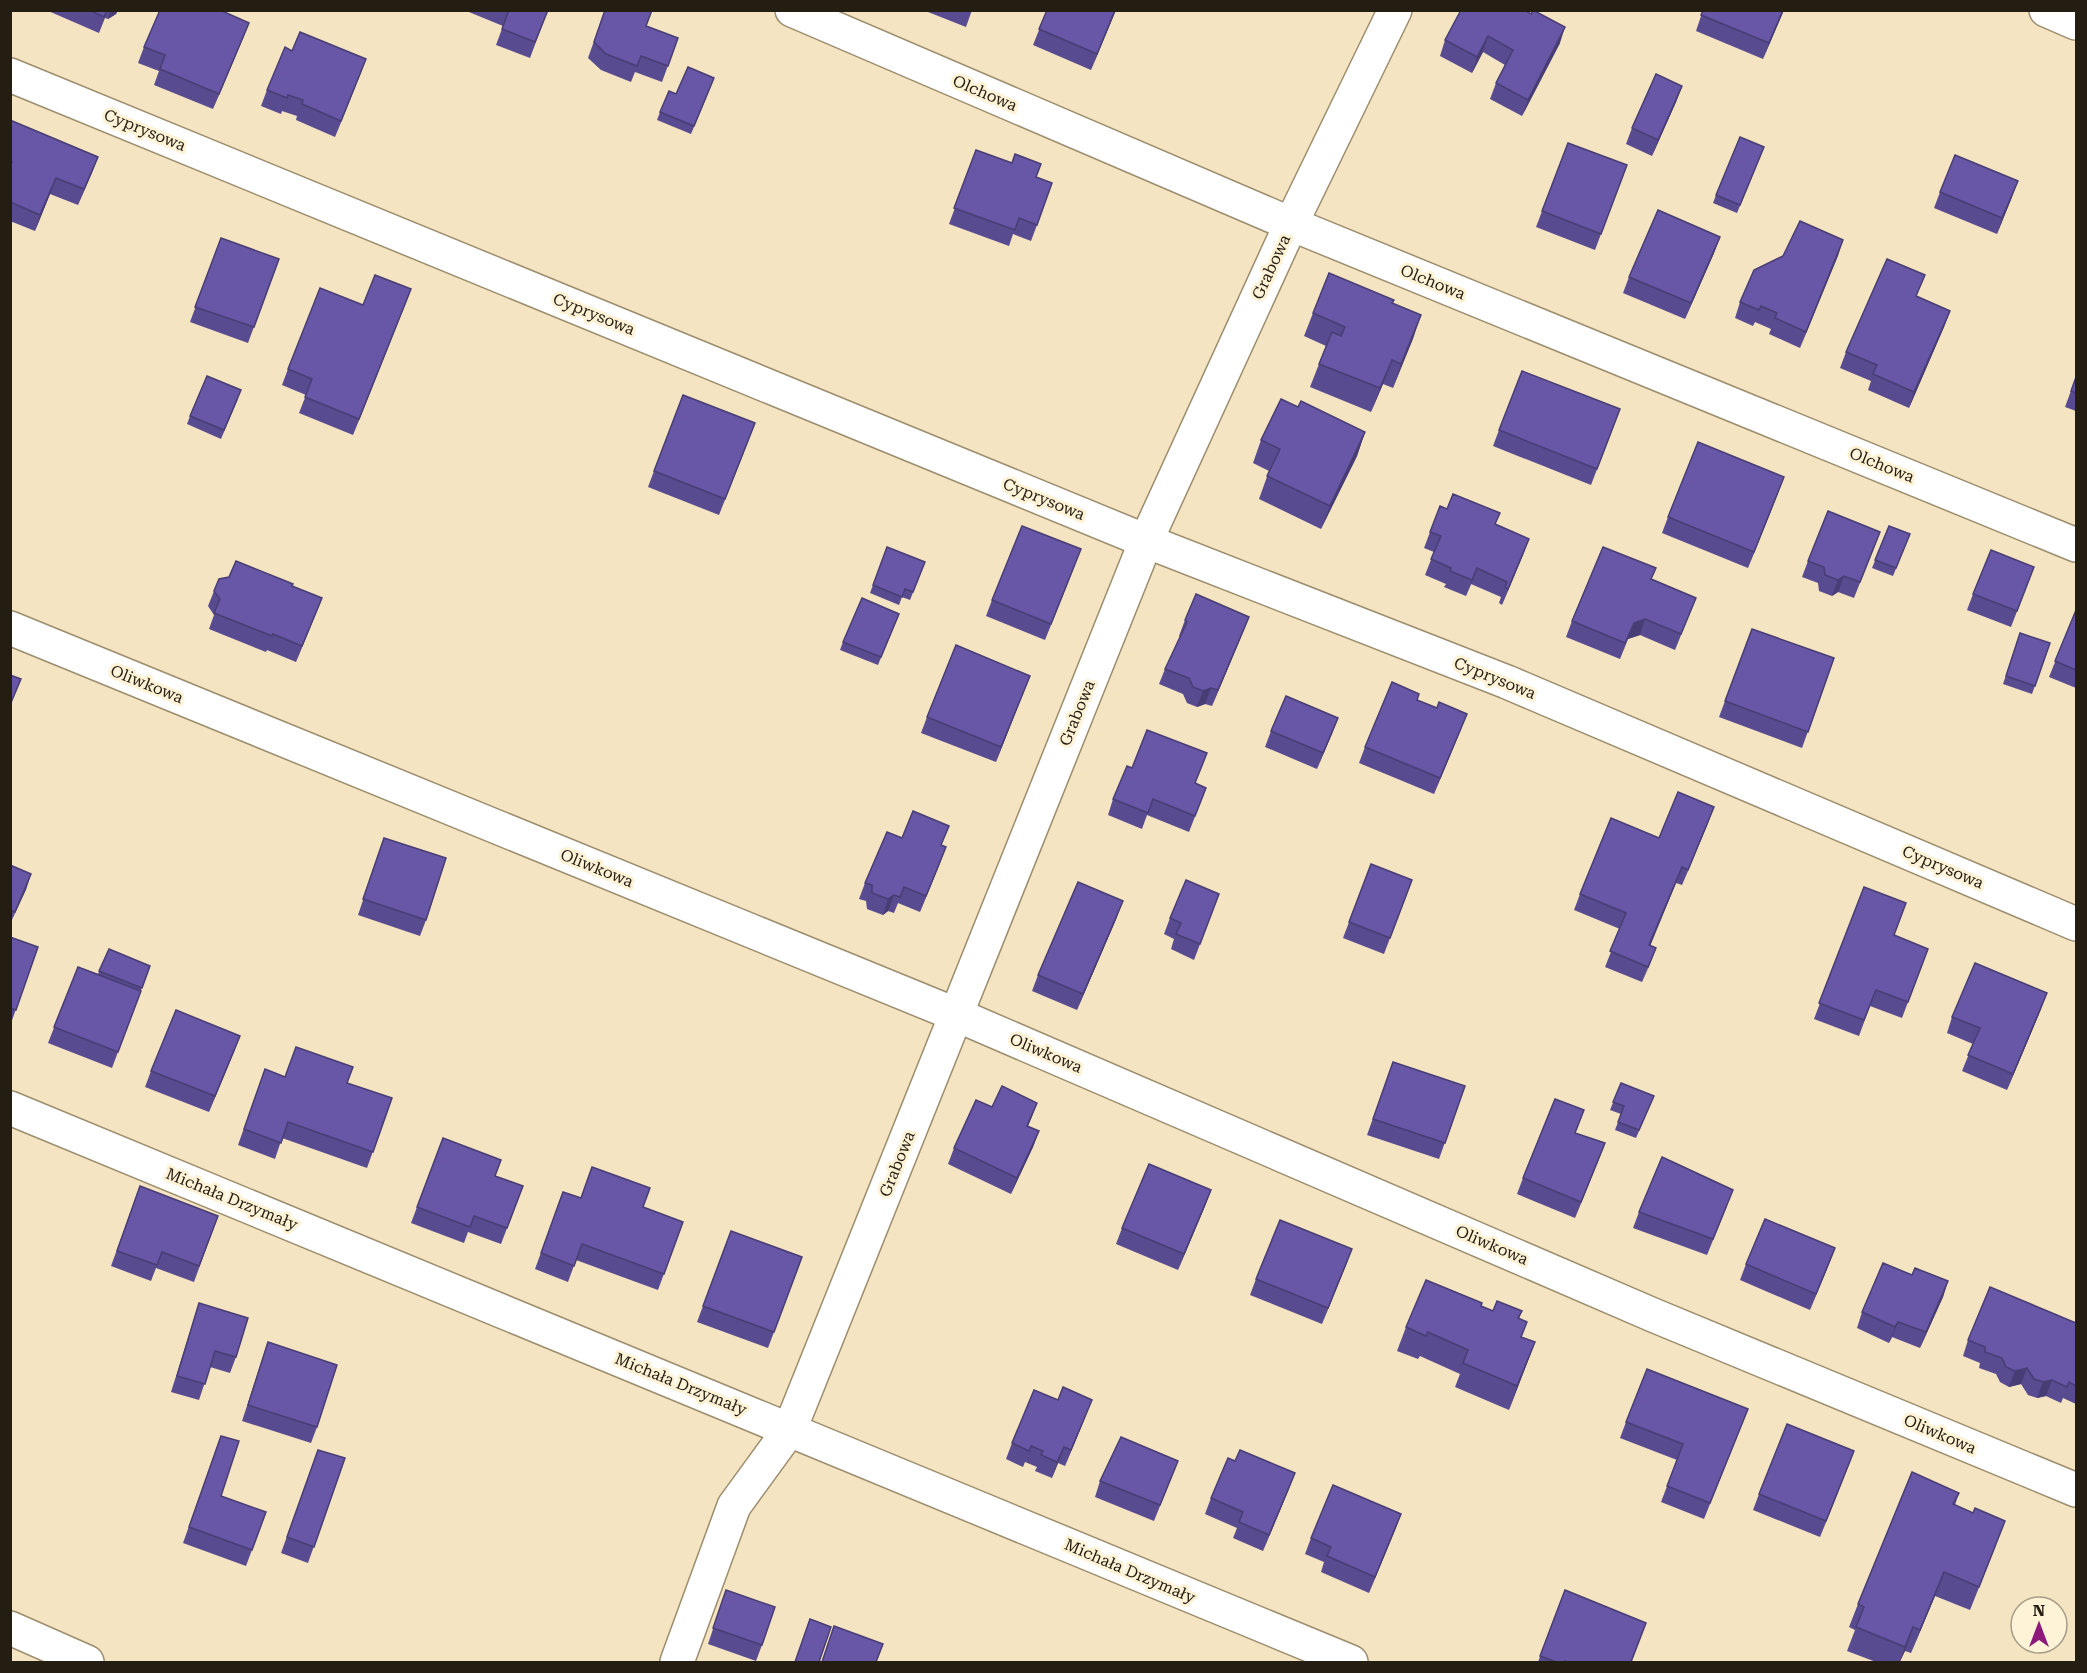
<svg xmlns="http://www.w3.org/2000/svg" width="2087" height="1673" font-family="'Roboto Serif',serif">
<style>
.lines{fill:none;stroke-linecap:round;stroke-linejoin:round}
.minor-casing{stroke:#9c8d6e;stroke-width:36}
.minor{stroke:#fff;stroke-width:33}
.wall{fill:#594b8f}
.shaded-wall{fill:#483d74}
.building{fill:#6757a6;stroke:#483d74;stroke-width:1.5}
.labels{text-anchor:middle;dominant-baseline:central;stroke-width:6;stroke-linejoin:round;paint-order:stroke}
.street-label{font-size:16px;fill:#231e11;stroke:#fef2d7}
</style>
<rect width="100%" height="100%" fill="#f4e4c2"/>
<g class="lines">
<g class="minor-casing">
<g id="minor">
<path d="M792,10L1291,224L2076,545"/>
<path d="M2046,10L2076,23"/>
<path d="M10,75L1146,541L1507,682L2076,924"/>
<path d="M10,628L957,1015L1653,1315L2076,1490"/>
<path d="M10,1108L1351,1662"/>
<path d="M10,1628L87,1662"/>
<path d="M677,1662L734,1506L790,1429L1146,541L1291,224L1395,10"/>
</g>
</g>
<use href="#minor" class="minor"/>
</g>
<g class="wall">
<path d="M46,10H118L116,14L108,19L105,18L99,33Z"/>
<path d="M464,10H548L530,58L496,45L503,26Z"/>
<path d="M605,10L678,38L662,82L635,72L631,82L601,70L588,58Z"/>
<path d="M923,10H972L966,27Z"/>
<path d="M1047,10H1116L1091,70L1033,45Z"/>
<path d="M1461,10L1560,43L1522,116L1490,99L1496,83L1505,65L1483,52L1472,73L1440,56L1445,40Z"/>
<path d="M1703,10H1784L1763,59L1696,31Z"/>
<path d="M249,23L243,38L213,109L154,85L159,71L138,63L144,47Z"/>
<path d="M292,51L366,59L335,137L296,120L297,116L282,111L281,114L261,106L267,90Z"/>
<path d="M711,86L691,134L657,120L660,112L676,94Z"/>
<path d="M1682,86L1676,102L1652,156L1626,144L1632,128Z"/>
<path d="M10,120L98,157L78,205L50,194L35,231L10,221Z"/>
<path d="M1568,143L1627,165L1595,250L1536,227Z"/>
<path d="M976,150L1036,177L1037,225L1031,241L1013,234L1009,246L949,224Z"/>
<path d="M1761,155L1737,213L1713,203L1716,195Z"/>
<path d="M1940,192L2012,197L1997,234L1934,208Z"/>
<path d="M1720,237L1714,253L1685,319L1623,293L1629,277Z"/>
<path d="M221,238L279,259L248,343L190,322Z"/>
<path d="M1843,240L1800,348L1769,334L1771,329L1755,322L1753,326L1735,318L1740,302Z"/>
<path d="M411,289L353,435L299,413L306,395L282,385L288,369L363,305Z"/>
<path d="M1917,296L1950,311L1944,327L1909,408L1868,390L1871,381L1840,368L1846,352Z"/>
<path d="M1393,304L1421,315L1393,388L1383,384L1371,412L1310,387L1326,346L1304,336L1313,313Z"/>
<path d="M2076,377V411L2065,407Z"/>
<path d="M238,399L221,439L187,424L190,416Z"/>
<path d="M1298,407L1365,432L1357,456L1321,529L1259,499L1269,471L1253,463L1261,440Z"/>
<path d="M1614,425L1591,485L1493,446L1499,430Z"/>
<path d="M749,439L719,515L648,487L654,471Z"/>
<path d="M1778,493L1748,568L1662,533L1668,517Z"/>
<path d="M1496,524L1529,539L1502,605L1499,603L1501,597L1471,584L1466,596L1444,587L1446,584L1425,575L1434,552L1424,548L1430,532Z"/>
<path d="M1889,526L1910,534L1893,576L1872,568Z"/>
<path d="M1880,532L1854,598L1838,592L1832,596L1819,591L1818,583L1802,577L1808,561Z"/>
<path d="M887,547L925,562L910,600L902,597L899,605L870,593Z"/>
<path d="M1075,565L1045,640L986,616L992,600Z"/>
<path d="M2034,567L2011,627L1967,610L1973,594Z"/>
<path d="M1652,579L1696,598L1675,650L1640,635L1628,639L1620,659L1566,637L1572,621Z"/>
<path d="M292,586L322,598L296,662L267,650L266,652L209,629L214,615L208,606L214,591Z"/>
<path d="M2076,610V688L2049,677Z"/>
<path d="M899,614L878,665L840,650L843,642Z"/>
<path d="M1249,617L1212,706L1205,704L1197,707L1187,703L1183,694L1159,684L1165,669L1180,637L1179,636L1185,620Z"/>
<path d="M1752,629L1834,658L1802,748L1719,717Z"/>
<path d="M2020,633L2050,643L2032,694L2003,684Z"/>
<path d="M1024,691L996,762L921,733L927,717Z"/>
<path d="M1417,700L1437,708L1461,729L1434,794L1359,763L1365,747Z"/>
<path d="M1338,718L1317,769L1265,747L1271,731Z"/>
<path d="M1132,768L1195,783L1206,788L1189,832L1147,815L1142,829L1108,815L1113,799Z"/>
<path d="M1708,823L1682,885L1676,883L1650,945L1656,948L1642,982L1605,967L1620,929L1574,910L1580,894L1659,838Z"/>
<path d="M384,838L426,920L420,936L358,915Z"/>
<path d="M942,846L940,863L920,912L898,903L894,913L888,911L883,915L867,909L866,901L859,899L865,883Z"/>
<path d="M1371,864L1412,880L1384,954L1343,938Z"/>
<path d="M10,865L31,874L10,924Z"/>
<path d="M1864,887L1894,936L1928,949L1902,1018L1870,1006L1859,1036L1814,1019Z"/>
<path d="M1219,894L1194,960L1171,949L1174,939L1164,934L1170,918Z"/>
<path d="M1117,917L1077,1010L1032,991L1038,975Z"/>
<path d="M10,937L38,947L10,1026Z"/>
<path d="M109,949L150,966L112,1068L48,1043L78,967L98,974Z"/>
<path d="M2041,1009L2007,1090L1962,1071L1973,1044L1947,1033L1952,1017Z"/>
<path d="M240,1036L209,1112L145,1087L151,1071Z"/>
<path d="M1393,1062L1465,1086L1439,1159L1367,1135Z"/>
<path d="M265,1069L285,1077L347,1083L392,1098L367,1168L282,1138L275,1159L238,1145Z"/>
<path d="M1621,1083L1654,1096L1636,1138L1615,1130L1621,1114L1610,1110Z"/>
<path d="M1037,1103L1028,1126L1039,1131L1033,1147L1011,1194L948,1164L954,1148L992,1107Z"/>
<path d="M1576,1133L1605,1143L1575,1218L1517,1194L1523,1178Z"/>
<path d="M443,1138L495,1176L523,1186L501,1244L468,1232L464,1243L411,1223Z"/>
<path d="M140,1186L218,1216L194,1282L156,1268L151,1281L111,1266Z"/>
<path d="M1211,1190L1205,1206L1178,1270L1116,1244L1122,1228Z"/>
<path d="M563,1192L581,1198L643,1207L683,1222L658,1290L576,1260L568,1282L535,1269Z"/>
<path d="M1727,1206L1707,1255L1633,1228L1639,1212Z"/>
<path d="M731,1231L802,1257L768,1348L697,1322Z"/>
<path d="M1835,1248L1810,1310L1740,1280L1746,1264Z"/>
<path d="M1352,1249L1322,1324L1250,1295L1256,1279Z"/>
<path d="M1912,1275L1948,1281L1943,1297L1920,1348L1892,1337L1889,1343L1857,1328L1862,1312Z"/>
<path d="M199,1303L236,1357L230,1373L210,1367L199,1400L171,1392Z"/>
<path d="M1481,1306L1493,1311H1522L1519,1319L1522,1337L1535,1342L1509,1410L1455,1387L1460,1374L1420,1356L1418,1359L1397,1351L1406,1327Z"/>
<path d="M2076,1323V1404L2063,1398L2061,1403L2046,1396L2037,1398L2028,1395L2021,1384L2009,1387L2000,1382L1996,1374L1979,1368L1980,1363L1963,1356L1968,1340Z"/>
<path d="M268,1342L317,1427L311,1443L242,1421Z"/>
<path d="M1748,1409L1704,1519L1661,1502L1677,1460L1620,1438L1626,1422Z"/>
<path d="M1086,1415L1065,1466L1058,1463L1052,1478L1035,1471L1037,1467L1025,1462L1023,1467L1006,1459L1012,1443Z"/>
<path d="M221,1436V1496L266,1512L246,1566L183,1543Z"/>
<path d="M318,1450L345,1458L308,1563L281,1553Z"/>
<path d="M1854,1451L1820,1537L1753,1510L1759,1494Z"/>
<path d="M1178,1461L1154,1521L1095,1497L1100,1481Z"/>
<path d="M1235,1461L1295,1473L1263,1551L1233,1538L1237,1528L1205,1514L1211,1498Z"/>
<path d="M1959,1493L1955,1505L1996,1545L1970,1610L1935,1596L1911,1653L1905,1651L1900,1662H1876L1847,1651L1855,1630L1849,1627L1858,1604Z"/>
<path d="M1401,1514L1369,1593L1321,1572L1324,1562L1305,1554L1311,1538Z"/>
<path d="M726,1590L762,1645L756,1661L708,1644Z"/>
<path d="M1565,1590L1646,1623L1631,1662H1538Z"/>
</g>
<g class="shaded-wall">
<path d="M111,10H118L116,14L108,19Z"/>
<path d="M1115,10H1116L1091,70L1097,54Z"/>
<path d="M1783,10H1784L1763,59L1769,43Z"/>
<path d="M249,23L243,38L213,109L219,94Z"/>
<path d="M1565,27L1560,43L1522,116L1528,100Z"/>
<path d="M1488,36L1483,52L1472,73L1477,57Z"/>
<path d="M366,59L360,75L335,137L341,121Z"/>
<path d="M1682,86L1676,102L1652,156L1658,140Z"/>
<path d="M98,157L92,173L78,205L84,189Z"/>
<path d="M56,178L50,194L35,231L40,215Z"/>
<path d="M2018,181L2012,197L1997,234L2002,218Z"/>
<path d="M1720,237L1714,253L1685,319L1691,303Z"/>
<path d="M1843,240L1838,256L1800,348L1806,332Z"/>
<path d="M411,289L405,305L353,435L359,419Z"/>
<path d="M1950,311L1944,327L1909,408L1914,392Z"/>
<path d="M1421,315L1413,339L1393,388L1401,364Z"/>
<path d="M1392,360L1383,384L1371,412L1380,388Z"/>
<path d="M1365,432L1357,456L1321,529L1330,506Z"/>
<path d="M1784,477L1778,493L1748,568L1754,552Z"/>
<path d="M1529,539L1523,555L1502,605L1508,589Z"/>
<path d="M1477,568L1471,584L1466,596L1472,580Z"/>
<path d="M1844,576L1838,592L1832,596L1838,580Z"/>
<path d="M322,598L316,613L296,662L302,646Z"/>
<path d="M1249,617L1243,632L1212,706L1218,690Z"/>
<path d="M1645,619L1640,635L1628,639L1620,659L1634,623Z"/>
<path d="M1030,676L1024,691L996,762L1001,747Z"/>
<path d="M1211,688L1205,704L1197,707L1203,691Z"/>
<path d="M1467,714L1461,729L1434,794L1440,778Z"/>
<path d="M1338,718L1332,734L1317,769L1323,753Z"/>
<path d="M1714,807L1708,823L1682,885L1688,870Z"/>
<path d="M946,847L940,863L920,912L926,896Z"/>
<path d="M1682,867L1676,883L1644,961L1649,945Z"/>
<path d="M31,874L26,890L10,924L15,912Z"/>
<path d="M894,895L888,911L883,915L888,899Z"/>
<path d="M1123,901L1117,917L1077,1010L1083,994Z"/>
<path d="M1656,948L1650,964L1642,982L1648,967Z"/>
<path d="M2047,993L2041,1009L2007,1090L2013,1074Z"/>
<path d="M240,1036L234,1052L209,1112L215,1096Z"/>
<path d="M1037,1103L1031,1119L1021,1142L1027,1126Z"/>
<path d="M1039,1131L1033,1147L1011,1194L1017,1178Z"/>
<path d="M1605,1143L1599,1159L1575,1218L1581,1202Z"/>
<path d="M1211,1190L1205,1206L1178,1270L1184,1254Z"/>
<path d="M1835,1248L1829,1264L1810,1310L1816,1294Z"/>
<path d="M1352,1249L1346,1265L1322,1324L1328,1308Z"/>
<path d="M1948,1281L1943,1297L1920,1348L1926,1332Z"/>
<path d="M1898,1322L1892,1337L1889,1343L1895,1327Z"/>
<path d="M1535,1342L1526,1366L1509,1410L1517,1386Z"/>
<path d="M2027,1368L2021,1384L2009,1387L2015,1371Z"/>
<path d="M2052,1380L2046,1396L2037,1398L2043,1382Z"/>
<path d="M1092,1400L1086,1415L1065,1466L1071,1450Z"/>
<path d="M1064,1447L1058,1463L1052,1478L1057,1462Z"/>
<path d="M1854,1451L1848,1467L1820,1537L1826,1521Z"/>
<path d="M1295,1473L1289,1489L1263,1551L1269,1535Z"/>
<path d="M1401,1514L1395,1530L1369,1593L1375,1577Z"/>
<path d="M1944,1572L1935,1596L1911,1653L1920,1630Z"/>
<path d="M1913,1627L1905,1651L1899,1662Z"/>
</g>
<g class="building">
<path d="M89,10H107L104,17Z"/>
<path d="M160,10H220L249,23L219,94L160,69L165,55L144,47Z"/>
<path d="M509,10H548L535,42L502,29Z"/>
<path d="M605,10H652L646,26L678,38L668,66L641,56L637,66L606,54L594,42Z"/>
<path d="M1047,10H1115L1097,54L1039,29Z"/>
<path d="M1461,10H1524L1531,14L1533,10L1565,27L1528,100L1496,83L1513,50L1488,36L1477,57L1445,40Z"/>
<path d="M1703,10H1783L1769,43L1701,15Z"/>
<path d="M300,32L366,59L341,121L302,104L303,100L288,95L287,98L267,90L285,47L292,51Z"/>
<path d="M688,67L714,78L694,126L660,112L669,91L676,94Z"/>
<path d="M1656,74L1682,86L1658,140L1632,128Z"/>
<path d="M10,120L98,157L84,189L56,178L40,215L10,202V166L12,162L10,161Z"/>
<path d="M1740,137L1764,147L1740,205L1716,195Z"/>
<path d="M1568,143L1627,165L1601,234L1542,211Z"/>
<path d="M976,150L1012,163L1015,154L1041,164L1036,177L1052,183L1037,225L1019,218L1015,230L954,208Z"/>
<path d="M1955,155L2018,181L2002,218L1940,192Z"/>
<path d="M1658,210L1720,237L1691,303L1629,277Z"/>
<path d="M1800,221L1843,240L1806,332L1775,318L1777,313L1761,306L1759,310L1740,302L1754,270L1783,256Z"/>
<path d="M221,238L279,259L254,327L195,307Z"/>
<path d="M1887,259L1925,275L1916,296L1950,311L1914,392L1873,374L1877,365L1846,352Z"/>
<path d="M1329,273L1394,300L1392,303L1421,315L1401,364L1392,360L1380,388L1319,364L1332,332L1341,336L1345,327L1313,313Z"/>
<path d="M375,275L411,289L359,419L305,397L312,379L288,369L320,288L363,305Z"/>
<path d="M1522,371L1620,409L1597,469L1499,430Z"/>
<path d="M207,376L241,390L224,430L190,416Z"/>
<path d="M2076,377V393L2071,391Z"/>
<path d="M683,395L755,423L725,499L654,471Z"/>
<path d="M1281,399L1298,407L1301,401L1365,432L1330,506L1267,476L1280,449L1261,440Z"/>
<path d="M1698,442L1784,477L1754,552L1668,517Z"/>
<path d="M1453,494L1500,513L1495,524L1529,539L1508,589L1505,587L1507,582L1477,568L1472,580L1450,571L1451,568L1431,559L1441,536L1430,532L1440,506L1447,509Z"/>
<path d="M1828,511L1880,532L1860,582L1844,576L1838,580L1825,575L1824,567L1808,561Z"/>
<path d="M1022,526L1081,549L1051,624L992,600Z"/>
<path d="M1889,526L1910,534L1896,568L1875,560Z"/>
<path d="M887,547L925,562L913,592L905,589L902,597L873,585Z"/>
<path d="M1603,547L1656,568L1651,579L1696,598L1681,634L1645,619L1634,623L1625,643L1572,621Z"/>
<path d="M1991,550L2034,567L2017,611L1973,594Z"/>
<path d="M236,561L293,584L292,586L322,598L302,646L273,634L272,636L214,613L220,599L214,591L219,579L229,577Z"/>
<path d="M1196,594L1249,617L1218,690L1211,688L1203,691L1193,687L1189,678L1165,669L1187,622L1185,620Z"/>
<path d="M862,598L899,614L881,657L843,642Z"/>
<path d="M2076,610V670L2055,661Z"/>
<path d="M1752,629L1834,658L1808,732L1725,701Z"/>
<path d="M2020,633L2050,643L2035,686L2006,676Z"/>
<path d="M956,645L1030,676L1001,747L927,717Z"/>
<path d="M10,675L21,679L10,705Z"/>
<path d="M1392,682L1419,694L1417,700L1437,708L1439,702L1467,714L1440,778L1365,747Z"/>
<path d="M1286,696L1338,718L1323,753L1271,731Z"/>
<path d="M1147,730L1207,753L1195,783L1206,788L1195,816L1153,799L1148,813L1113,799L1127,766L1132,768Z"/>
<path d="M1678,792L1714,807L1688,870L1682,867L1649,945L1656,948L1648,967L1610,951L1626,913L1580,894L1611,818L1659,838Z"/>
<path d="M913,811L949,826L941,845L946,847L926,896L904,887L900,897L894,895L888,899L872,893V885L865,883L887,832L902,838Z"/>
<path d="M384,838L446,858L426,920L363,899Z"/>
<path d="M1371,864L1412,880L1390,938L1349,922Z"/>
<path d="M10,865L31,874L15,912L10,910Z"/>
<path d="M1186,880L1219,894L1200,944L1176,934L1181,923L1170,918Z"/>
<path d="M1078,882L1123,901L1083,994L1038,975Z"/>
<path d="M1864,887L1906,903L1894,935L1928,949L1908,1002L1876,990L1864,1020L1819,1003Z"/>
<path d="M10,937L38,947L16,1010L10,1008Z"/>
<path d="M109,949L150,966L142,988L99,971Z"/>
<path d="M1975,963L2047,993L2013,1074L1968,1055L1980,1028L1952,1017Z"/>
<path d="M78,967L141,991L118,1052L54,1027Z"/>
<path d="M176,1010L240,1036L215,1096L151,1071Z"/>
<path d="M296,1047L353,1067L347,1083L392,1098L373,1152L288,1122L281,1143L244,1129L265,1069L285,1077Z"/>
<path d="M1393,1062L1465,1086L1445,1143L1373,1119Z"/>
<path d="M1621,1083L1654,1096L1639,1130L1618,1122L1624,1106L1613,1102Z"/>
<path d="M1002,1086L1037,1103L1027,1126L1039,1131L1017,1178L954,1148L976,1100L992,1107Z"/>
<path d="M1555,1099L1584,1110L1575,1133L1605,1143L1581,1202L1523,1178Z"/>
<path d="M443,1138L501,1160L495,1176L523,1186L507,1228L474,1216L470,1227L417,1207Z"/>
<path d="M1662,1157L1733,1190L1713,1239L1639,1212Z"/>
<path d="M1149,1164L1211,1190L1184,1254L1122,1228Z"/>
<path d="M592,1167L650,1188L643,1207L683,1222L664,1274L582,1244L574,1266L541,1253L563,1192L581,1198Z"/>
<path d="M140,1186L218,1216L199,1266L162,1252L157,1265L117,1251Z"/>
<path d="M1765,1219L1835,1248L1816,1294L1746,1264Z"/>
<path d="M1280,1220L1352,1249L1328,1308L1256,1279Z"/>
<path d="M731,1231L802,1257L774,1332L703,1306Z"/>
<path d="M1883,1263L1912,1275L1915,1268L1948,1281L1926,1332L1898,1322L1895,1327L1862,1312Z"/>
<path d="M1426,1280L1482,1303L1481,1306L1493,1311L1497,1301L1522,1311L1518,1318L1527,1322L1521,1337L1535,1342L1517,1386L1463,1363L1468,1350L1428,1332L1426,1336L1406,1327Z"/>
<path d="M1990,1287L2076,1323V1386L2069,1382L2067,1387L2052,1380L2043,1382L2034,1379L2027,1368L2015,1371L2006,1367L2002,1358L1985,1352V1347L1968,1340Z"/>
<path d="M199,1303L248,1318L236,1357L215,1351L205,1384L177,1376Z"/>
<path d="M268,1342L337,1365L317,1427L248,1405Z"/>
<path d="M1647,1369L1748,1409L1710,1503L1667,1486L1683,1444L1626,1422Z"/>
<path d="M1063,1387L1092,1400L1071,1450L1064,1447L1057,1462L1041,1455L1043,1451L1031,1446L1029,1451L1012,1443L1034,1390L1058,1400Z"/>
<path d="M1787,1424L1854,1451L1826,1521L1759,1494Z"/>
<path d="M221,1436L239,1441L221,1496L266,1512L252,1550L189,1527Z"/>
<path d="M1121,1437L1178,1461L1160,1505L1100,1481Z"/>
<path d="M318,1450L345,1458L314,1547L287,1537Z"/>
<path d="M1240,1450L1295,1473L1269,1535L1239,1522L1243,1512L1211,1498L1228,1458L1235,1461Z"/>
<path d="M1912,1472L1959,1493L1953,1504L1973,1513L1975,1508L2005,1521L1979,1587L1944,1572L1920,1630L1913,1627L1905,1647L1856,1627L1864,1607L1858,1604Z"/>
<path d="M1333,1485L1401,1514L1375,1577L1327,1556L1331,1547L1311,1538Z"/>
<path d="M726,1590L775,1607L762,1645L713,1628Z"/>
<path d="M1565,1590L1646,1623L1631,1662H1568L1565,1661L1564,1662H1556L1540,1656Z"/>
<path d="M810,1619L831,1627L819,1662H795Z"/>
<path d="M834,1626L883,1644L876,1662H822Z"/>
</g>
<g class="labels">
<g class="street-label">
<text transform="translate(985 93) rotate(23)">Olchowa</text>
<text transform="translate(145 130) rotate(22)">Cyprysowa</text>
<text transform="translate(1271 267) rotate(-65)">Grabowa</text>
<text transform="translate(1433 282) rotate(22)">Olchowa</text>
<text transform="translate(594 314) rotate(22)">Cyprysowa</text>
<text transform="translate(1882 465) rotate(22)">Olchowa</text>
<text transform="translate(1044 499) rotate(22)">Cyprysowa</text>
<text transform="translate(1495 678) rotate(22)">Cyprysowa</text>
<text transform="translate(147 684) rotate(22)">Oliwkowa</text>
<text transform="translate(1077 713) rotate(-68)">Grabowa</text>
<text transform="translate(1943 867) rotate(23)">Cyprysowa</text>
<text transform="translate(597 868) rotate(22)">Oliwkowa</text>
<text transform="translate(1046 1053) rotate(23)">Oliwkowa</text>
<text transform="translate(897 1164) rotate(-68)">Grabowa</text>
<text transform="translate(232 1199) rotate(22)">Michała Drzymały</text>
<text transform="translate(1492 1245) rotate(23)">Oliwkowa</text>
<text transform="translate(681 1384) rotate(22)">Michała Drzymały</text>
<text transform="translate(1940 1434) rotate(23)">Oliwkowa</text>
<text transform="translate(1130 1571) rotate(23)">Michała Drzymały</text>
</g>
</g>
<rect width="2087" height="1673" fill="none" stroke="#231e11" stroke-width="24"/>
<g transform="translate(2039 1625)"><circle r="28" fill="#fef2d7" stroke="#a69d88" stroke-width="1.5"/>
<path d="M0-4.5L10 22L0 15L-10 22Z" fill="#8d1a7b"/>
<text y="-9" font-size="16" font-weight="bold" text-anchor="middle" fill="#231e11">N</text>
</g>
</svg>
